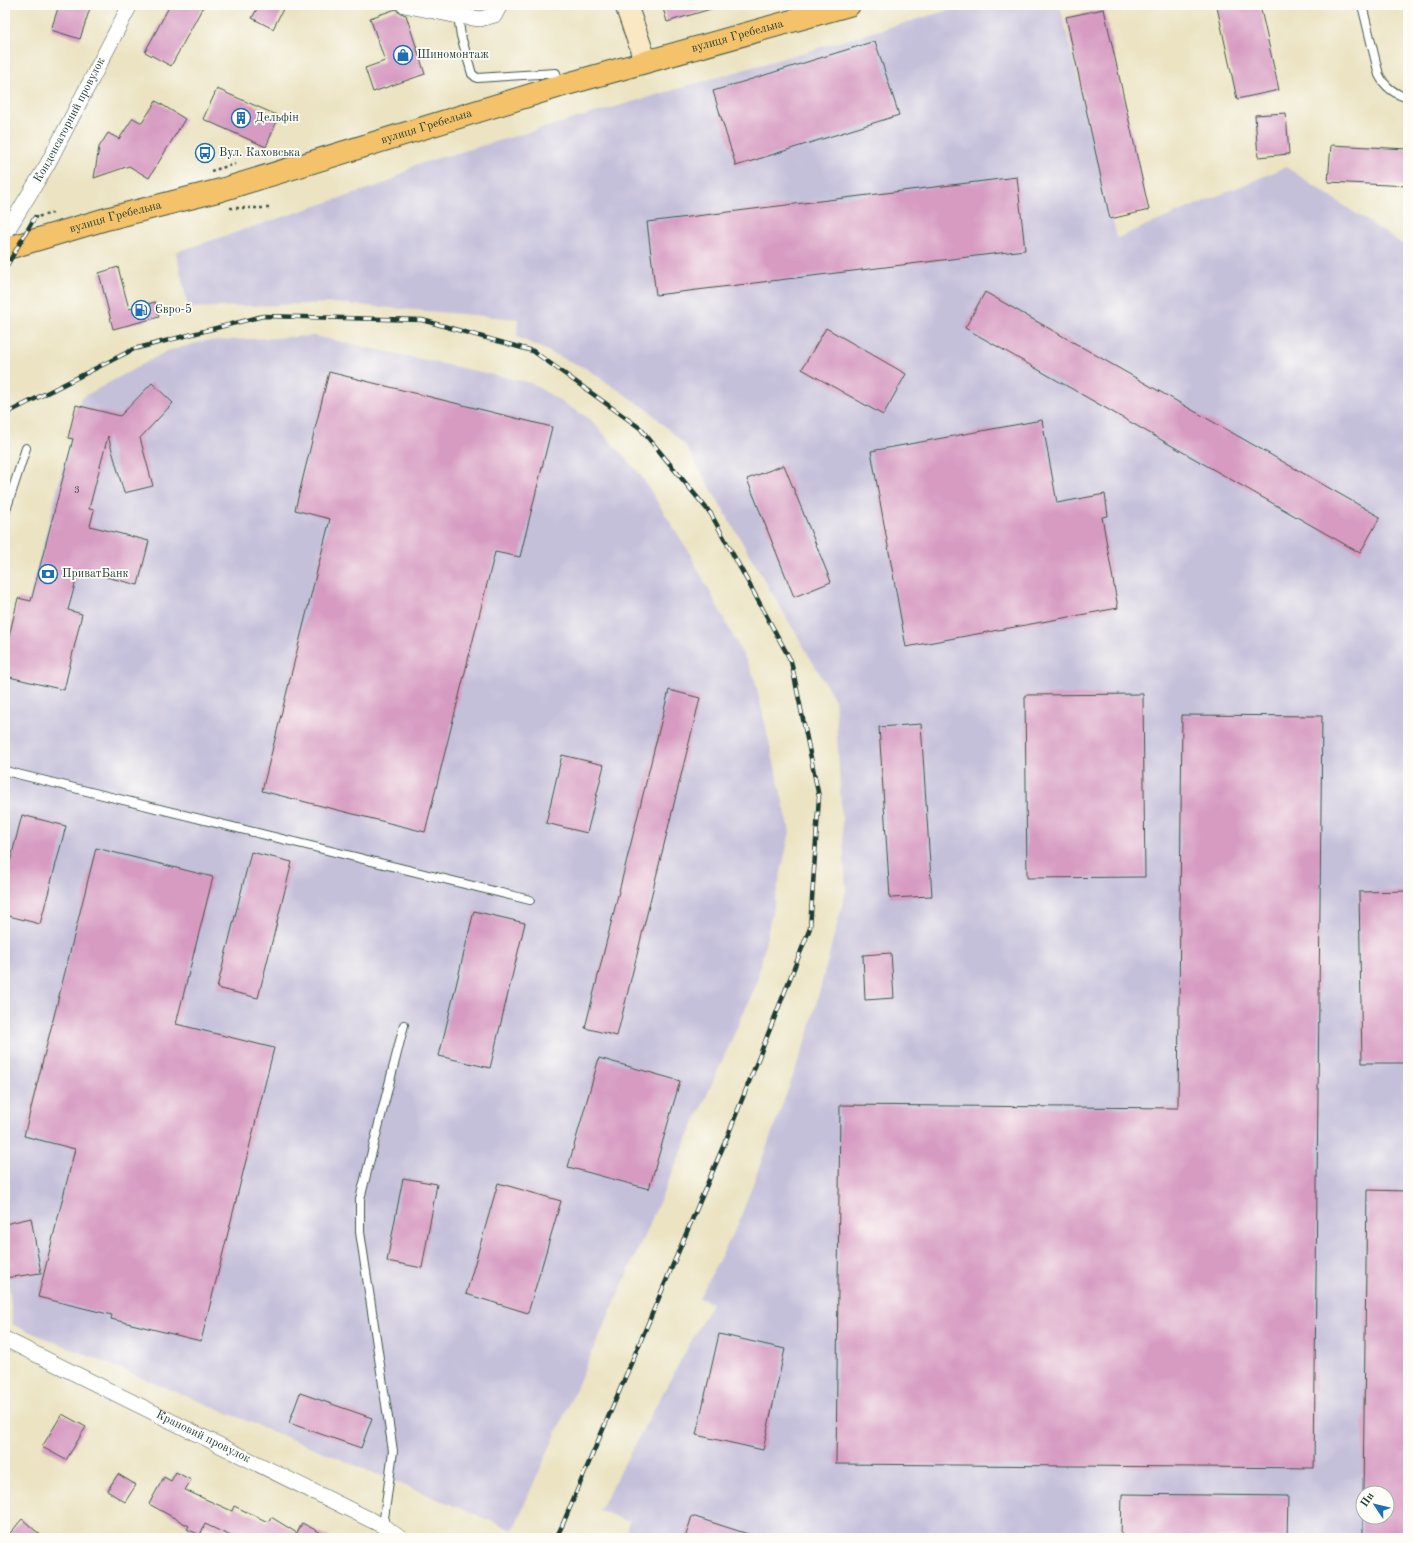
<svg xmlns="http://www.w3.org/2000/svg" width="1413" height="1543" font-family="'Old Standard TT',serif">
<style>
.industrial{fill:#c5c0da;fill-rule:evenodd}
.building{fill:#d79bc2}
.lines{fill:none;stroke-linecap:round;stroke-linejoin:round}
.lane-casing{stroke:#3e5649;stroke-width:10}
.street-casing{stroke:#3e5649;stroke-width:16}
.secondary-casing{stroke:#3e5649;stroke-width:24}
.primary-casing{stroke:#3e5649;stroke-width:24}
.path{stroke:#3e5649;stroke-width:2.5;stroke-dasharray:3 3;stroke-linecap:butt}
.lane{stroke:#fff;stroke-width:8}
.street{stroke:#fff;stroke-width:15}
.secondary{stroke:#fae7c3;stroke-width:22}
.primary{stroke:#f3c26a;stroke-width:22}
.rail-casing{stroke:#1f3d34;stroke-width:4.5}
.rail{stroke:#fdfcf7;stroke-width:3;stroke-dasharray:9;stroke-linecap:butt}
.labels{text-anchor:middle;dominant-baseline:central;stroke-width:3.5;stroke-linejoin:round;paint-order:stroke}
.number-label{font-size:10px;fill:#4d5458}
.street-label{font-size:12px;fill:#1f3d34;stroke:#fdfcf7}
.poi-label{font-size:12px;fill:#1f3d34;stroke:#fdfcf7;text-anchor:start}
</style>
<rect width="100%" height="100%" fill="#fdfcf7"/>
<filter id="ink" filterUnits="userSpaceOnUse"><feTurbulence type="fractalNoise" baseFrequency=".025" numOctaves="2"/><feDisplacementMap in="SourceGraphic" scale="8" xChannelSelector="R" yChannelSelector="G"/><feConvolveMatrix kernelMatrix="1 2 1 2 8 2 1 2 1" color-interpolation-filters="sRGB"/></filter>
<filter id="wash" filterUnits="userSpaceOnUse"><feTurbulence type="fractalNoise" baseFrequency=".012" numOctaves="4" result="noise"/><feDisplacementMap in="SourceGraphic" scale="16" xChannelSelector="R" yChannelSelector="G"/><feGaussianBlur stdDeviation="0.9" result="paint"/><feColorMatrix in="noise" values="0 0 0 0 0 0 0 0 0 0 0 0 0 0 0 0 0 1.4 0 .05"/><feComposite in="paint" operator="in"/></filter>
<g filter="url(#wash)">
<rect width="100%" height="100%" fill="#ebe3c2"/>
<g class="industrial">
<path d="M966,5H1060L1117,238L1286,167L1408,248V1538H624L629,1522L599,1510L712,1303L699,1298L738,1224L808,1035L846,890L835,700L685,445L648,410L587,369L517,337L518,319L335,303L188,308L176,252L389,182L415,165ZM1363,1493H1387V1517H1363Z"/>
<path d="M314,336L531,383L590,419L640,474L689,552L754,676L790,832L756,985L513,1530L13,1325L5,1248V693L81,398L167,351L205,341Z"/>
</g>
<g id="blocks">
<g class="building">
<path d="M59,5H91L80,39L51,30Z"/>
<path d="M170,5H204L171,66L145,52Z"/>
<path d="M259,5H285L273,29L252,18Z"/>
<path d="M662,5H714V8L667,22Z"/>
<path d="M1226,5H1260L1279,90L1237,99L1217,7Z"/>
<path d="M396,9L398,12L406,15L425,74L373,92L365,68L385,61L370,18Z"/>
<path d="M1104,9L1149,210L1110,219L1066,17Z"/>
<path d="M875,41L899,115L736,166L713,91Z"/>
<path d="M217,89L279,116L266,147L203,119Z"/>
<path d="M156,101L185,119L149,178L129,166L94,178L99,147L108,133L119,139L133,118L142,123Z"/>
<path d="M1286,113L1289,154L1258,157L1255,115Z"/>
<path d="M1331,145L1408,149V186L1328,182Z"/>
<path d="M1017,177L1025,250L656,295L647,222Z"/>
<path d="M118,267L129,309L155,302L159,317L113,329L99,273Z"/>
<path d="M985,292L1380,517L1360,553L965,328Z"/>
<path d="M826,328L906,374L883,415L802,369Z"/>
<path d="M329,372L552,427L520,557L495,552L425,832L262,791L330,519L295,510Z"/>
<path d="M152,383L173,403L140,438L153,486L124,493L108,436L89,509L94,510L90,526L149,541L138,585L79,570L68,610L82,614L64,690L5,676V654L18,598L31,601L73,439L68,438L76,405L120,416Z"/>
<path d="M1042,420L1057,503L1105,494L1108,516L1102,517L1118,608L906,647L871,451Z"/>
<path d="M784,465L831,582L794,597L747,479Z"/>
<path d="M669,690L700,698L617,1036L585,1028Z"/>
<path d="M1143,694L1145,877L1027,878L1025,695Z"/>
<path d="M1182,715L1322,716L1314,1468L836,1464L840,1105L1178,1108Z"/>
<path d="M921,724L932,896L890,898L879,727Z"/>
<path d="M562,755L604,765L587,833L546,823Z"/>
<path d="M22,815L66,826L40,924L5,915V881Z"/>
<path d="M96,848L213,877L176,1024L274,1048L201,1341L111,1319L112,1315L38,1297L75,1149L24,1136Z"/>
<path d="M251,852L292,862L258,998L217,988Z"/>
<path d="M1408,891V1063H1362L1359,892Z"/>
<path d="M474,911L525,923L490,1068L439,1056Z"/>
<path d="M891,953L894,998L865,1000L863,955Z"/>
<path d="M599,1058L680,1081L649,1189L568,1167Z"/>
<path d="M403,1178L437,1184L422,1268L387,1261Z"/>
<path d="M498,1183L561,1201L528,1313L466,1294Z"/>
<path d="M1367,1190L1408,1191V1538H1363V1505V1517H1387V1493H1363Z"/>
<path d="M31,1218L41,1273L5,1278V1224Z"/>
<path d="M719,1334L785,1349L763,1450L696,1435Z"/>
<path d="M300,1393L372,1418L361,1448L289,1423Z"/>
<path d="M62,1414L86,1427L66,1460L42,1447Z"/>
<path d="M176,1472L191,1480L185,1490L232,1511L234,1506L268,1522L271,1517L297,1533L302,1523L331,1538H235L205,1524L200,1535L187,1529L189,1526L149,1504L164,1477L171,1481Z"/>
<path d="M118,1474L136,1485L125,1502L107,1491Z"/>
<path d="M1122,1494L1288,1496L1287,1538H1121Z"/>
<path d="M692,1516L751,1535L750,1538H685Z"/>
<path d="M22,1519L44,1538H6Z"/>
</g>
</g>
</g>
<g filter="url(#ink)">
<use href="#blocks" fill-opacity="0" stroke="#3e5649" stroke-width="1"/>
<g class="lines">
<g class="lane-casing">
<g id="lane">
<path d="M1362,5L1379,75C1385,87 1394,94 1408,98"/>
<path d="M458,16L461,36L472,74L477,78L556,73L560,85"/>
<path d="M5,513L26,448"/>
<path d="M5,771L530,900"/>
<path d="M383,1526L393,1451L360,1232V1199L404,1025"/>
</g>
</g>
<g class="street-casing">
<g id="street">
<path d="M404,5L458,16L480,19L495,15L500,5"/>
<path id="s1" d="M5,234L47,165L130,5"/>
<path id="s2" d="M5,1339L383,1526L400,1538"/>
</g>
</g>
<g class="secondary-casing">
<path id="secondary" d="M626,5L641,48L644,62"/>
</g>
<g class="primary-casing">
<g id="primary">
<path id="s3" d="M5,249L106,219L221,190L560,86L849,5"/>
</g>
</g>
<g class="path">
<path d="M211,171L235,164"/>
<path d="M230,208H271"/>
<path d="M33,218L53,213"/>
</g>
<use href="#lane" class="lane"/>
<use href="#street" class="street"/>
<use href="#secondary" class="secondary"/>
<use href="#primary" class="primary"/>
<g class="rail-casing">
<g id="rail">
<path d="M5,269L35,217"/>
<path d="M5,414L134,349L263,316L422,320L533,351L640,428L711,514L791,661L819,797L810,928L728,1135L562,1526L556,1538"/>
</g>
</g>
<use href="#rail" class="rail"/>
</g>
</g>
<defs>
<g id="shop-ring" transform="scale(1)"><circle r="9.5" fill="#fdfcf7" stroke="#1f6fb2" stroke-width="1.5"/><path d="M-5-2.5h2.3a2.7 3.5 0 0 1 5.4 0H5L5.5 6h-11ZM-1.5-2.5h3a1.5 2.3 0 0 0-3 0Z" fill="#1f6fb2"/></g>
<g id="building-ring" transform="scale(1)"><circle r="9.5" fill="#fdfcf7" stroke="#1f6fb2" stroke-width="1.5"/><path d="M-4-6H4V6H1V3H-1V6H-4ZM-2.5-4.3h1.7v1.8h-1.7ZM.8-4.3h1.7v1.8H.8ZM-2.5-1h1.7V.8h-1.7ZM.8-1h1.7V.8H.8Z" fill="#1f6fb2"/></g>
<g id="bus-ring" transform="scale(1)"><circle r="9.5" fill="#fdfcf7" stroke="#1f6fb2" stroke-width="1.5"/><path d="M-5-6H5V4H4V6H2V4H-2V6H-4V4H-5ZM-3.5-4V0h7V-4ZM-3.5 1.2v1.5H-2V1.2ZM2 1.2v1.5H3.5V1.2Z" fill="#1f6fb2"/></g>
<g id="fuel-ring" transform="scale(1)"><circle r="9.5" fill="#fdfcf7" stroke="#1f6fb2" stroke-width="1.5"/><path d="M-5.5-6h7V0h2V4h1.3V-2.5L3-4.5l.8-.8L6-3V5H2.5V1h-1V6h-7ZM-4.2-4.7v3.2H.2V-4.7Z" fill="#1f6fb2"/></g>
<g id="bank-ring" transform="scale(1)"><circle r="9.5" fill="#fdfcf7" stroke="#1f6fb2" stroke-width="1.5"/><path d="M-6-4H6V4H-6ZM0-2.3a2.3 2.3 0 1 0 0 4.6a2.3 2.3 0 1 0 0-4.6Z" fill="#1f6fb2"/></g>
</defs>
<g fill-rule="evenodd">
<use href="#shop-ring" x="403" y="55"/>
<use href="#building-ring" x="241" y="118"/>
<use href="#bus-ring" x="205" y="153"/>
<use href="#fuel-ring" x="141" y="310"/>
<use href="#bank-ring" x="48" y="574"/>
</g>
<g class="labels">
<g class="number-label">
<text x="77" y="490">3</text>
</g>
<g class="street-label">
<text stroke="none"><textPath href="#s3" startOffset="763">вулиця Гребельна</textPath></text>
<text stroke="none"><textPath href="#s1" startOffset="131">Конденсаторний провулок</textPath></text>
<text stroke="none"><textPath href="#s3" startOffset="439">вулиця Гребельна</textPath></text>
<text stroke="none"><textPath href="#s3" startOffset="115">вулиця Гребельна</textPath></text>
<text stroke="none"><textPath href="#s2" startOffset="221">Крановий провулок</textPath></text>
</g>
<g class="poi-label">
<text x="417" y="55">Шиномонтаж</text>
<text x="255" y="118">Дельфін</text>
<text x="219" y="153">Вул. Каховська</text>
<text x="155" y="310">Євро-5</text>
<text x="62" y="574">ПриватБанк</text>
</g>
</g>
<rect width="1413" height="1543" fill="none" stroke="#fdfcf7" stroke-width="20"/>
<g transform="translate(1375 1505) rotate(305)"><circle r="19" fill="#fdfcf7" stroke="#a4b0a9"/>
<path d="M0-3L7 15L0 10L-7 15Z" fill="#1f6fb2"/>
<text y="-6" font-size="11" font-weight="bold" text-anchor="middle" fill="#1f3d34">Пн</text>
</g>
</svg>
